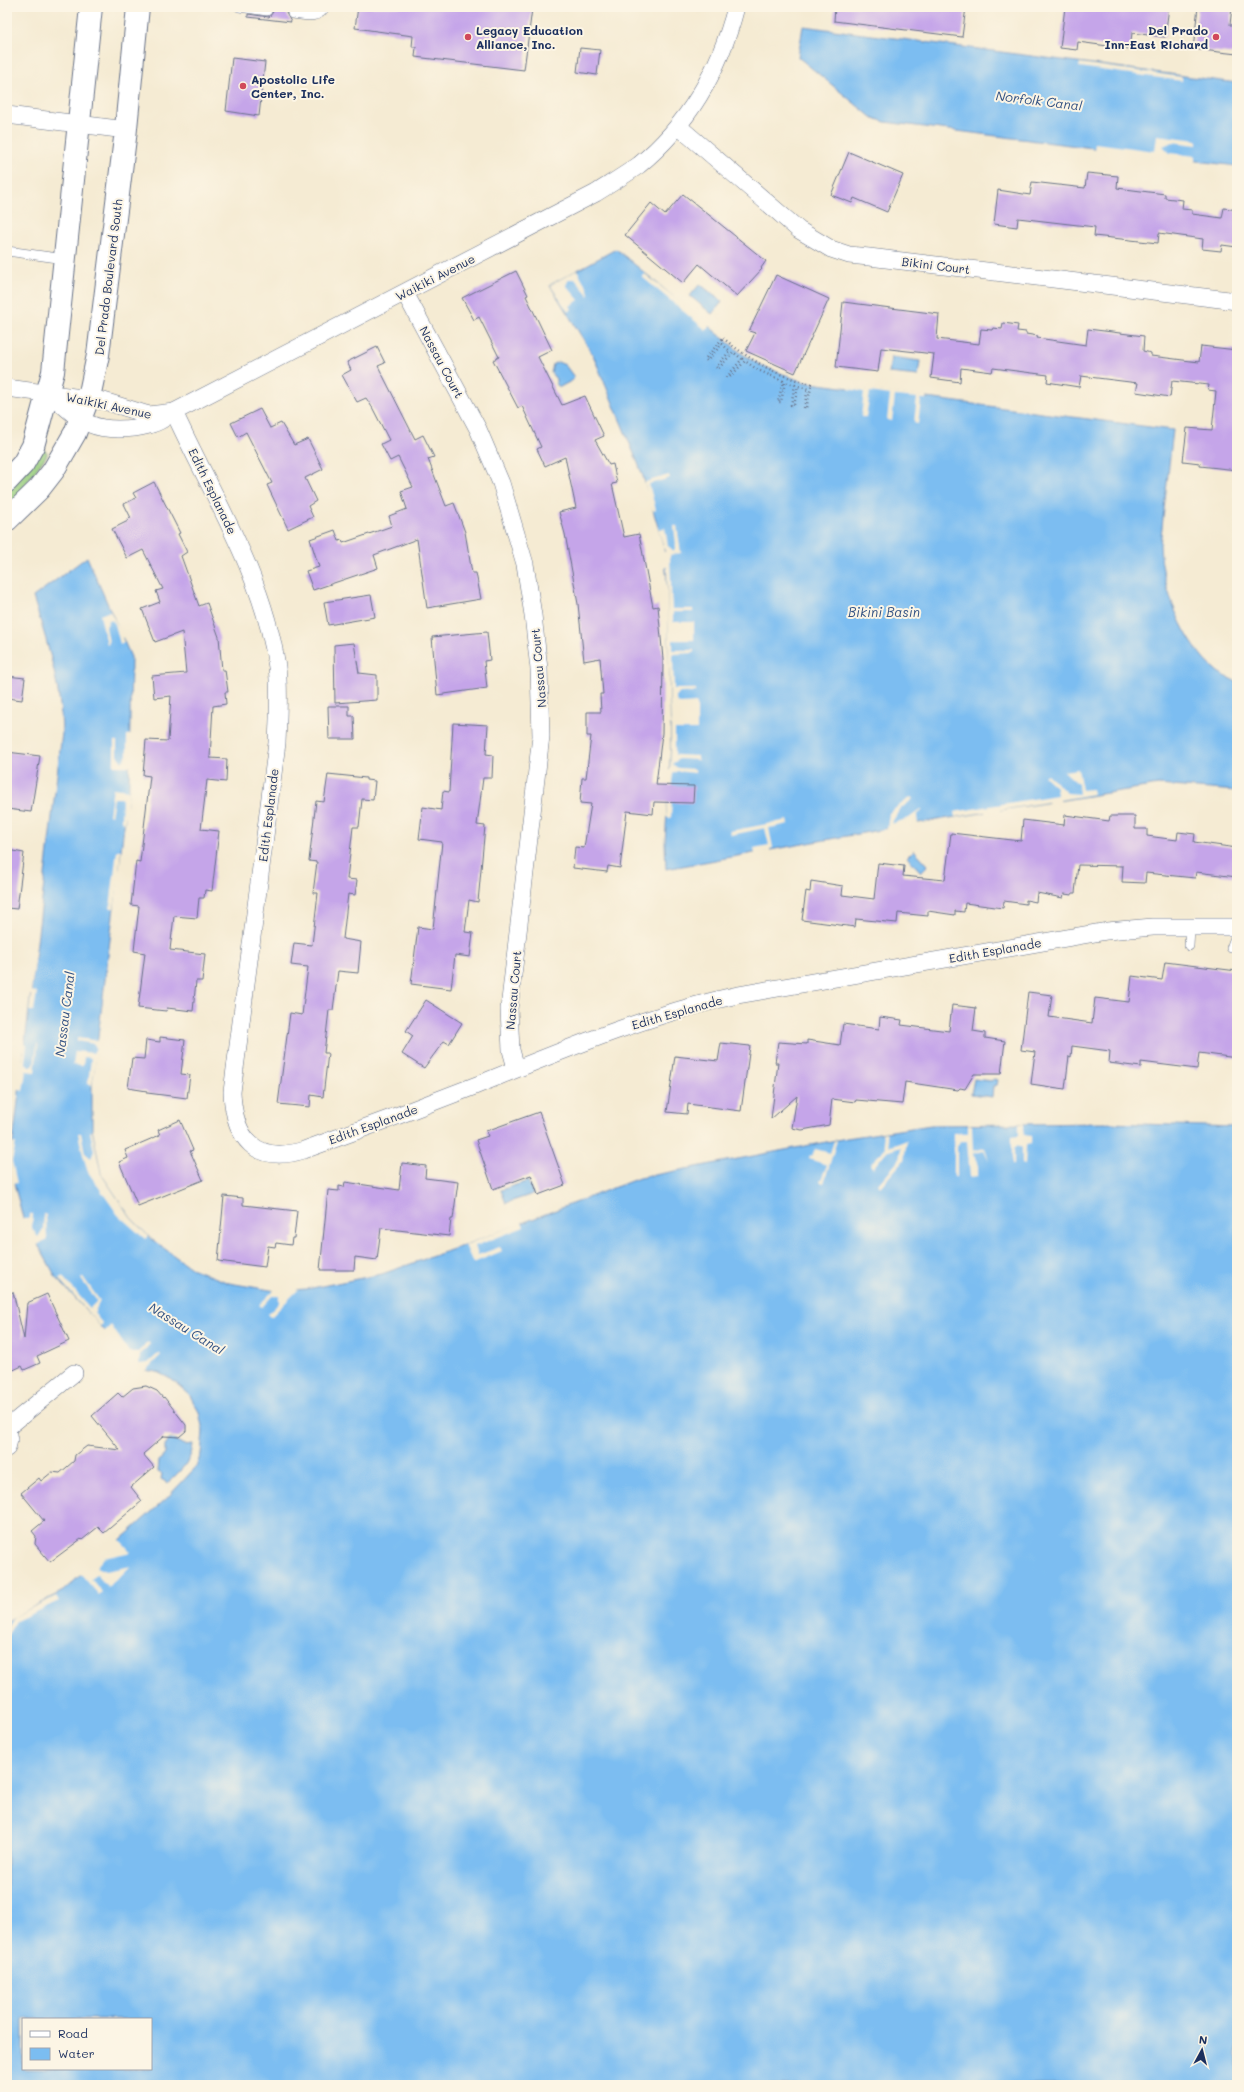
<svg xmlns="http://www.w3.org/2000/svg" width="1244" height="2092" font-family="Mali,sans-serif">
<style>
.green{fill:#9acf81;stroke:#5a7f70}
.water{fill:#7bbdf1;stroke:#4b76a8;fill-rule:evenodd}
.pier{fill:#f5ebd3}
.building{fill:#c5a5e9}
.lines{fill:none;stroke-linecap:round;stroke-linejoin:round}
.service-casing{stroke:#677187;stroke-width:10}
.minor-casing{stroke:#677187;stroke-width:18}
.tertiary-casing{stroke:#677187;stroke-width:24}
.path{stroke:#677187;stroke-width:2.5;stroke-dasharray:1 3;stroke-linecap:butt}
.service{stroke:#fff;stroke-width:9}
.minor{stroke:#fff;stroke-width:17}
.tertiary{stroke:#fff;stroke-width:22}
.poi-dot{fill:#d1495b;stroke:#fcf5e5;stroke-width:1.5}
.labels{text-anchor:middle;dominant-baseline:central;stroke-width:4;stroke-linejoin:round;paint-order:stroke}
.poi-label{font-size:12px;font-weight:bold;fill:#1b2f5e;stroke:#fcf5e5;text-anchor:start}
.street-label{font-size:12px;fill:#1b2f5e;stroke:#fcf5e5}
.water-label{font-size:13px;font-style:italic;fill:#335283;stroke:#fcf5e5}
</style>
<rect width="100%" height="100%" fill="#fcf5e5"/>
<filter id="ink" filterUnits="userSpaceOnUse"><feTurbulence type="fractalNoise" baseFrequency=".025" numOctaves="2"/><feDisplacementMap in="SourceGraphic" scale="8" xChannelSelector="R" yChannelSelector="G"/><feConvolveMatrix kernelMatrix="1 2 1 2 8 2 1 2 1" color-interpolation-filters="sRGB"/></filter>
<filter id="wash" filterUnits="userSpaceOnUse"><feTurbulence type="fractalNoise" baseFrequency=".012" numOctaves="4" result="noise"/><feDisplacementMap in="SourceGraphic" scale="16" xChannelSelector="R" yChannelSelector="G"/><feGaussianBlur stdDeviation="0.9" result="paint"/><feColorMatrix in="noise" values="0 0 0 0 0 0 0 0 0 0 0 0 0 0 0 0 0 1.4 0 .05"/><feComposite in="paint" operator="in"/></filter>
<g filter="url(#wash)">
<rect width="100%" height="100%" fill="#f5ebd3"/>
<path class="green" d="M43,449L47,452V455L7,510V492Z"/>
<g class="water">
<path d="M803,26L1237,83V166L885,122L871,117L798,57Z"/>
<path d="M616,249L741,353L760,365L803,382L1173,430L1160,545C1162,588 1183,644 1218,672C1224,676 1231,679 1237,682V791L1158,785L918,823L666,869L665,843L671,745L668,593L664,547L642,473L593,355L550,285Z"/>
<path d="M700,284L722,302L712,314L690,296Z"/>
<path d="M891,357L920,361L918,376L889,373Z"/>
<path d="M558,362L565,365L574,377L573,380L560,387L556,384V379L551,373L553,364Z"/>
<path d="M87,557L131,657L129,786L92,1085V1129L101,1174L130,1217L150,1238L191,1268L229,1283L276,1291L307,1289L382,1274L465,1245L639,1178L847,1138L931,1125L1108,1123L1237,1127V2085H7V1621L63,1591L166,1499L196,1467L201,1454L203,1431L199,1412L189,1394L171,1379L157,1372L144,1370L105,1331L56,1277L23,1218L10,1168L62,733C61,685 47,642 33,597ZM23,2019H151V2069H23Z"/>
<path d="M914,850L928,865L921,872L907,857Z"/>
<path d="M974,1079L991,1081L994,1079L998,1080L997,1085L993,1086L992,1097L971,1094Z"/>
<path d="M528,1181L533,1194L506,1203L501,1190Z"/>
<path d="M173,1439L184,1445L193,1444C192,1461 180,1471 168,1483L161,1479L162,1474L158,1472L159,1461L165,1454V1445L169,1440Z"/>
</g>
<g class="pier">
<path d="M1080,63L1182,77V81L1079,67Z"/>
<path d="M1157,135L1197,140V145L1172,142L1163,146L1170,153L1195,156V162L1094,150L1095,143L1155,151Z"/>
<path d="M577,270L588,289L589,296L575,279H569L566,285L579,300L570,306L572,309L568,312L550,285Z"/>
<path d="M645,274L710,325L706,330L642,277Z"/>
<path d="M849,387L926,397V399H921L918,424L914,423L917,398L895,396L892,421L887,420L890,395L870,392L866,417H861L864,392L849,389Z"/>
<path d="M669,475L670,478L649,484L656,510L653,511L651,507H649L645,482Z"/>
<path d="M674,526H677L681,553L670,555L672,609H693V612H673V622H694V640H673V650H694V653L673,654L674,689H696V692L680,693L676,696V700L680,704L697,703V730H675V755L698,756V760L679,759L672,764L678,768L695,769V773L677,771L673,774L671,791L679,792V786H694L693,803H679V797H672L671,818L666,817L669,786L667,785L668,770H670L671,745L667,571V567H664L663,552H665L664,547L658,529L665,528L668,546L674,551L676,544Z"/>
<path d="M110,611L124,637L122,638L124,642L120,644L115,624L113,621L109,620L106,627L109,643L107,644L100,615Z"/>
<path d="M127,735H133L130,766H114V741H117V755L122,762L127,755Z"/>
<path d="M1078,769L1082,790L1092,789L1093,794L1060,800V802L1049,804L1048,802L1000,810V812L985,814V812L955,817L954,812L1057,795L1056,787L1044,776L1047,774L1067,793L1079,794L1078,784L1064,771Z"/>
<path d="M113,788L129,790L127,807H128L124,824L121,820L122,798H114L111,816L109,815Z"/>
<path d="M911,797L913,799L900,809L891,824L909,818L921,809L923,810L917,815L918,825L878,832V830L887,829L889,813Z"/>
<path d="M788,820L789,824L769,828L773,848L770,849V851L755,854L754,848L769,845L765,828L731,835L730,831Z"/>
<path d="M117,850H121L119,872H120L114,908H110Z"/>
<path d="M33,962H35L31,991L37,992L34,1011H29L31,995H29V991Z"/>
<path d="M77,1038L99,1041L92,1085L88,1084L91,1058L84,1057L83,1066L73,1065L75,1051L93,1053L96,1048L94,1044L77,1041Z"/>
<path d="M25,1044L27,1045L25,1063L30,1067L34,1064L37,1044H38L35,1072L26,1071L23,1091L17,1089Z"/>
<path d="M968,1124L972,1125L973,1151L985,1148L989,1162L984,1151L974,1153L978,1166V1176L970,1177L967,1141H960L957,1147V1177H954V1133H968Z"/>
<path d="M1019,1124H1024V1135L1031,1136V1144L1026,1145L1025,1165L1022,1164V1148L1018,1145L1014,1148V1164H1012V1136L1019,1135Z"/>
<path d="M92,1131L101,1174L130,1217L148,1236L145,1239L118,1215L88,1172L83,1155L78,1133H81L85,1153L91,1158L94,1151L90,1132Z"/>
<path d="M886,1132L889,1147L907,1140L904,1160L880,1187L878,1184L899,1160L901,1147L886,1152L873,1168L870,1165L885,1148L882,1133Z"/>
<path d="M837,1140L824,1183L820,1182L827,1165L809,1159L810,1155L812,1156L815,1149L830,1153L834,1141Z"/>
<path d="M16,1143L12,1161L17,1183L12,1184L8,1168L11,1144Z"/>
<path d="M30,1214H33L32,1228L38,1237L43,1229L44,1214L46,1215L47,1239L36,1246L22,1221L23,1218H30Z"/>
<path d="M522,1222L524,1227L475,1246L478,1255L500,1247L502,1251L473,1263L465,1245Z"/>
<path d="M62,1276L90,1308L97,1301L81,1279L83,1277L100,1301L94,1313L103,1324L100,1326L59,1279Z"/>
<path d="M296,1288L298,1290L271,1317L268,1314L279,1303V1296H272L262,1307L259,1305L275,1289Z"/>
<path d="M111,1325L129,1352H138L148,1342L150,1344L140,1355L139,1364L148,1363L159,1353L161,1355L144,1372L104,1332Z"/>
<path d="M119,1539L131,1552L104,1558L96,1567L106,1571L132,1566L108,1587L97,1575L91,1579L102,1592L99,1595L80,1573Z"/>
<path d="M56,1596L59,1601L16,1621L7,1636V1628L13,1617Z"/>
</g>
<g id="blocks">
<g class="building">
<path d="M271,7H293L286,13L291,22L248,17V14L269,17L273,12Z"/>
<path d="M358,7H513L532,9L524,70L415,57L416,47H412L413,36L355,28Z"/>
<path d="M835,7H966L962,37L834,21Z"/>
<path d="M1065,7H1169L1165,37L1132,33L1130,49L1078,42L1077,50L1060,48Z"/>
<path d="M1198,7H1232L1230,25H1237V54L1193,49Z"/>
<path d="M580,48L600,50L597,75L577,72Z"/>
<path d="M232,58L265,62L259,116L226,111Z"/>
<path d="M849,152L903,175L887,212L854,198L852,203L831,195Z"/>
<path d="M1087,173L1118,176L1117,188L1165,194V198L1183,200L1182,209L1192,210V214L1222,218L1224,208L1237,210V247L1222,245L1221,251L1202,249L1203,239L1159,233L1158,243L1094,236L1095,227L1018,218L1017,227L994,224L998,190L1030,195L1032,182L1085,188Z"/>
<path d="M683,194L766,261L761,268L762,269L737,296L699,264L683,283L625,235L651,203L665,215Z"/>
<path d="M516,271L528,295L526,296L552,350L538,357L562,405L585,396L604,436L595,440L609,465L613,464L617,483L612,484L624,537L639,534L653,607L658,606L663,659L662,733L656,785L694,786L693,803L654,802L653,814L627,811L620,868L608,866L607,872L573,868L575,847L584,848L591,804L580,803L582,778H586L591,736H587V712H601L600,694H603L600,658L584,661L578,604L565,534L559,512L576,508L565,457L545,466L537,449L541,447L522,406L518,408L493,360L499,357L479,317L474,320L462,298Z"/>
<path d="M776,275L829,299L795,373L746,351L755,333L749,331Z"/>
<path d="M843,302L939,314L937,339L979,344L981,329L992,330L993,328L1002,329L1003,323L1018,325L1017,331L1026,332V334L1038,336L1037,338L1086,345L1088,329L1144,336L1143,351L1151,353V356L1199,362L1201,346L1237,350V470L1200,466V463L1183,461L1187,428L1212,430L1216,391L1208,390L1209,385L1172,381L1170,397L1136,392L1138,383L1081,376L1079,387L1047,382L1048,375L993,368L992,372L961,368L960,382L931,378L934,354L881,348L878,372L836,367Z"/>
<path d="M377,347L385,363L378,366L415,439L423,435L434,457L428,459L446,506L454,503L465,532L472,573H476L481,599L427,608L417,539L374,555L378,568L313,590L306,571L319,567L310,539L335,530L339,541L342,540L343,543L392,526L389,516L407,509L401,491L413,487L398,457L390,461L381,444L389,440L372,407L366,398L357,402L342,375L351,370L347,362Z"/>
<path d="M260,409L270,428L281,423L294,445L308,439L323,469L305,478L316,501L308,506L313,517L288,529L267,485L272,483L246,432L238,437L231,423Z"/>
<path d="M154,482L180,533L178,534L187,552L181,556L199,606L207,603L219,637L222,670H225L228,692H225L226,704L213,706L210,758L227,759L226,782L207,780L201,829L219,831L212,891L205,890L204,898H199L197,918L174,916L170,950L205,954L202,981H196L193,1011L167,1008L166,1011L138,1008L145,953L134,951L139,906L131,905L136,861L140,862L150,776L143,775L146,740L168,741L171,696L154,698L152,676L186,673L182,632L155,642L142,609L160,602L156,591L163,589L143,550L127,558L112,529L128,521L127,519L131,518L124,504L136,498L133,493Z"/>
<path d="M371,595L375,617L328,625L324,602Z"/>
<path d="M487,632L490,660L484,661L487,688L437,695L432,637Z"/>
<path d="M354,643L359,673L377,675V700L335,703L334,645Z"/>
<path d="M7,676L25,678L22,700L7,698Z"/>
<path d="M328,706H349V716H354L355,739H329Z"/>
<path d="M453,723L488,725L486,754L493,755L492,778H483L477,825L485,826L478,902L469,900L465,932L473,933L470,957L455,955L451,989L411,984L418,927L433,929L442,842L419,839L423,807L441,810L443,791L449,792Z"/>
<path d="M7,752L40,756L31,812L7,809Z"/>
<path d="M328,774L366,778V780L375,781L373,800L362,799L359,827H353L347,879L357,880L355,895L348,894L343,939L361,942L358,973L338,971L333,1010H329L324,1053H328L323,1097L311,1095L310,1107L278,1104L290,1013L302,1015L308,967L291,965L294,943L312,945L318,893H313L317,862L309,861L316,801L324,802Z"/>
<path d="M1065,815L1109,821L1110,816H1135V829H1147V836L1177,840L1178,832L1195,834L1194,842L1237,848V877L1196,872L1195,878L1146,873L1145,883L1122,882L1123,866L1078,865L1075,893H1072V895L1064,894L1063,898L1037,893L1036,902L1026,900V904L1004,901L1003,908L965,903L964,912L955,911V915L928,911V916L898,913L897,923L856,919L855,927L802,920L806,891L810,892L811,881L843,886L842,895L874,899L878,863L904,866L903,876L945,880L951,833L1021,841L1023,820L1064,825Z"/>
<path d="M7,850L24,853L17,909L7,908Z"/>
<path d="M1165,962L1237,971V1058L1199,1053L1197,1069L1141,1062V1067L1109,1063L1110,1051L1072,1046L1071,1057L1069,1056L1065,1089L1031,1084L1035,1052L1021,1050L1028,992L1052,995L1049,1017L1092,1023L1095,998L1129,1002L1132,976L1162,980Z"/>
<path d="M426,1000L462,1023L449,1044L444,1041L424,1068L402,1054L413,1036L406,1031Z"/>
<path d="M952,1005L976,1008L973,1031L985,1033V1038L1005,1041L1001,1074H974L965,1089L960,1088L958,1090L905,1082L902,1104L856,1100L855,1102L832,1099L829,1125L802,1130L792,1128L797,1096L771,1119L778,1063H775L778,1042L807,1044V1040L840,1045L843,1024L879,1029L880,1017L902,1020L901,1025L949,1031Z"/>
<path d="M160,1037L185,1040L181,1074L190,1075L187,1098L147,1093V1091L128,1088L132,1058L144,1059L146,1040L160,1042Z"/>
<path d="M721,1043L750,1046L741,1111L688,1104L687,1114L667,1112L675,1056L718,1061Z"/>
<path d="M539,1112L565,1185L538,1195L531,1175L493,1189L476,1140L488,1136L486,1131Z"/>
<path d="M180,1120L193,1150L190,1151L203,1180L138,1206L119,1162L128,1158L125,1150L160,1135L158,1130Z"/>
<path d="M402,1163L426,1166L425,1178L458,1182L453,1219H451L449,1236L381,1228L377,1260L355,1257L354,1270H320L328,1190L339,1191V1186L344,1187L345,1182L399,1190Z"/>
<path d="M224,1196L243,1198V1205L297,1211L294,1238H292L291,1245L276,1243L275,1247L268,1246L265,1267L218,1261Z"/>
<path d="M13,1292L24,1339L27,1303L47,1294L69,1341L37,1356L40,1363L24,1370L22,1366L7,1373V1293Z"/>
<path d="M146,1386L157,1391L163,1398L164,1397L186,1425V1431L179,1437L164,1436L143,1454L154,1467L131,1487L142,1501L104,1533L98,1527L82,1540L81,1539L50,1562L35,1544L36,1536L32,1531L44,1521L21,1493L39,1478L41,1481L52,1472L60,1473L74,1461L75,1455L87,1446L120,1450L92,1416L118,1393L122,1397L133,1388Z"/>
</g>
</g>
</g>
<g filter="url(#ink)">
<use href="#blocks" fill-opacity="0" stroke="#677187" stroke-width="1"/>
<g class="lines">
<g class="service-casing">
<g id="service">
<path d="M239,7L267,11"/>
<path d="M307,7H318"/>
<path d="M292,14C303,15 319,20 325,7"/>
<path d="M7,251L65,259"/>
<path d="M1189,946L1190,927"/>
<path d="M1231,948L1237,932"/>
</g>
</g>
<g class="minor-casing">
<g id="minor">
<path d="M7,115L126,130"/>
<path d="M678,126L799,230L831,249L849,255L869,257L1237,301"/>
<path d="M405,293L478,429L501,483L525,564L533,615L539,669L541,736L509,1009L511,1050L516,1068"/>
<path d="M7,388L104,401L149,415L174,412L596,193C610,184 625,175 639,165C689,124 720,69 736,7"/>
<path d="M49,393C80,420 90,433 134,428C146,426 157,424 166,417"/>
<path d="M174,412C212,495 264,576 277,667C280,692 278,718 277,743L232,1092C234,1138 255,1165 304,1150C360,1130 416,1109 472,1087C559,1052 645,1015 738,995L1107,931L1153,927H1237"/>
<path d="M7,1428L74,1373"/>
<path d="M7,1430L9,1440L7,1448"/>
</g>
</g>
<g class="tertiary-casing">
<g id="tertiary">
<path d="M7,481L23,464L33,446L53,372L91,7"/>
<path d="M7,520L39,489L53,471L75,433L90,393L98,355L125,138L138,7"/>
</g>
</g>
<path class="path" d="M723,338C750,360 778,377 812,384L806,408H804L808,389L798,386L794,405H791L795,385L785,382L781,402H778L783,381L758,370L745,361L729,378L727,377L742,359L733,352L718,369L716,367L730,351L722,344L707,361L705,359Z"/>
<use href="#service" class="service"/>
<use href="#minor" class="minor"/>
<use href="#tertiary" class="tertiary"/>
</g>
</g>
<g class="poi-dot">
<circle cx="468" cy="37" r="4"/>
<circle cx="1216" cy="37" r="4"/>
<circle cx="243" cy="86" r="4"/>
</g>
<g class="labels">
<g class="poi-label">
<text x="476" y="30">Legacy Education<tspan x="476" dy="14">Alliance, Inc.</tspan></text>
<text x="1208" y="30" text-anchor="end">Del Prado<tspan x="1208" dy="14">Inn-East Richard</tspan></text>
<text x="251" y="79">Apostolic Life<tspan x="251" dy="14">Center, Inc.</tspan></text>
</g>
<g class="street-label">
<text transform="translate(936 265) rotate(7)">Bikini Court</text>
<text transform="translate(108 277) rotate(-83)">Del Prado Boulevard South</text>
<text transform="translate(435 277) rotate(-27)">Waikiki Avenue</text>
<text transform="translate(442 362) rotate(62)">Nassau Court</text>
<text transform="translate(109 405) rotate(12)">Waikiki Avenue</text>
<text transform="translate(213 491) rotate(64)">Edith Esplanade</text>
<text transform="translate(538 668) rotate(-95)">Nassau Court</text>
<text transform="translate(268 815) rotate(-83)">Edith Esplanade</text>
<text transform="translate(995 950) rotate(-10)">Edith Esplanade</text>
<text transform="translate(513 990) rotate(-85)">Nassau Court</text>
<text transform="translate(677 1012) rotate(-16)">Edith Esplanade</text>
<text transform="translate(373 1124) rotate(-20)">Edith Esplanade</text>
</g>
<g class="water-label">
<text transform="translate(1039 100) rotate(7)">Norfolk Canal</text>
<text x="884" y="611">Bikini Basin</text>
<text transform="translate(64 1014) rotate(-83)">Nassau Canal</text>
<text transform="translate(187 1328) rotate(32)">Nassau Canal</text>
</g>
</g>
<rect width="1244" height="2092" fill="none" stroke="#fcf5e5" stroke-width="24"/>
<rect x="22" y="2018" width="130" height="52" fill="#fcf5e5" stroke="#a2a6af"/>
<rect x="30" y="2031" width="20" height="6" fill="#ffffff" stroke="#a2a6af"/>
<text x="58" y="2038" font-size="12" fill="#1b2f5e">Road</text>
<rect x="30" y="2048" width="20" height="12" fill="#7bbdf1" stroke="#a2a6af"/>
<text x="58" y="2058" font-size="12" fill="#1b2f5e">Water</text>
<g transform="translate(1202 2050) rotate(7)" stroke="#fcf5e5" stroke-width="3" paint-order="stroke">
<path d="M0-3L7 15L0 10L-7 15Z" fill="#1b2f5e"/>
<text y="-6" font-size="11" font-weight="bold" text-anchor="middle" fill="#1b2f5e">N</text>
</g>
</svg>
